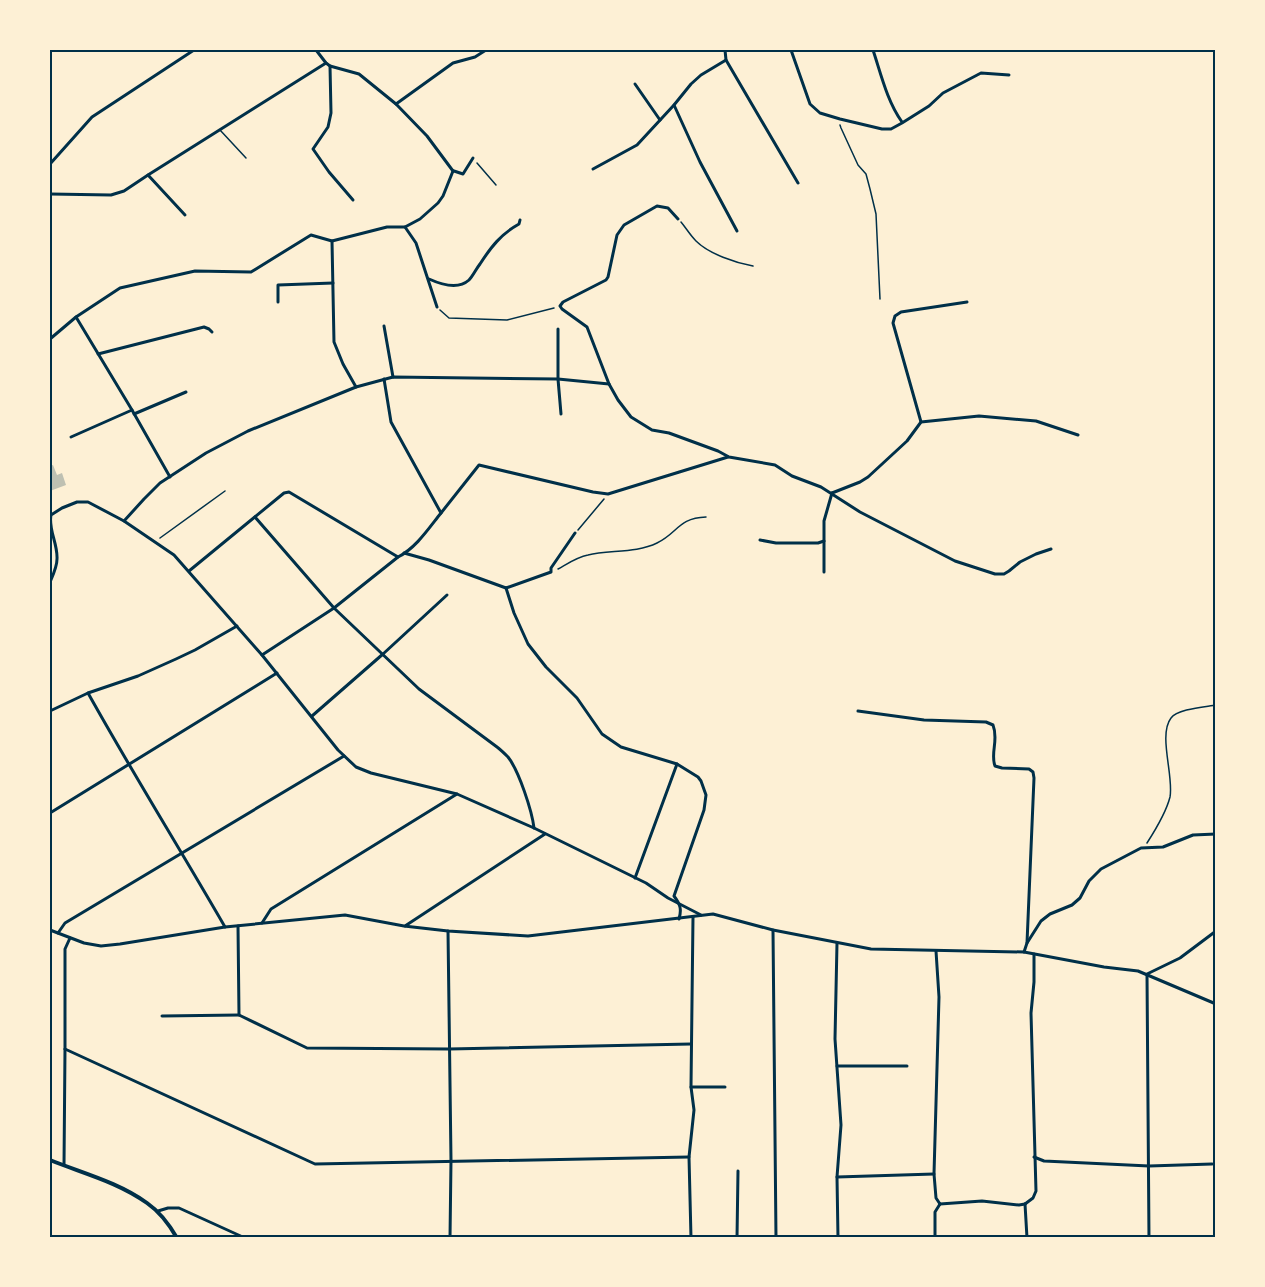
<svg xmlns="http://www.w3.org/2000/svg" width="1265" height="1287" font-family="Mulish,sans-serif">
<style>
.building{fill:#bec0b2}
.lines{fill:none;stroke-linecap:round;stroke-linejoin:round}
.path{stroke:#003049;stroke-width:1.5}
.service{stroke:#003049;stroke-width:1.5}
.minor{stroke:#003049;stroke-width:3}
.tertiary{stroke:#003049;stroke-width:4}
.neatline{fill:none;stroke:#003049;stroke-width:2}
</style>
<rect width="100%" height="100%" fill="#fdf0d5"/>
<path class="building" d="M53,465L57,475L62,473L66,485L50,491V466Z"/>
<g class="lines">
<g class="path">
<path d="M840,125L841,128L858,165L866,174L870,189L876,214L880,299"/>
<path d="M477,163L496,185"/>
<path d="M681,222C686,228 690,235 696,241C709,254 736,263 753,266"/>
<path d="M440,310L449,318L507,320L554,308"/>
<path d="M578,530L604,499"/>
<path d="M160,538L225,491"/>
<path d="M558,569C567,564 577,557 588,555C609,550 637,553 657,543C678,533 678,518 706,517"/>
<path d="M1147,843C1156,829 1166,813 1170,797C1174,776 1158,735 1171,718C1177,709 1205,707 1216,705"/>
</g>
<path class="service" d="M220,130L246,158"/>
<g class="minor">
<path d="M316,50L326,63L330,66L359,74L396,104L427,136L453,171"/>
<path d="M791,50L810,104L820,113L840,119L882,129H891L902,123L929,106L943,93L981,73L1009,75"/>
<path d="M873,50C881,74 887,101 902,122"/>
<path d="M726,60L798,183"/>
<path d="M330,66L331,113L328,127L313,149L329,172L353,200"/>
<path d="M635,84L660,120"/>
<path d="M396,104L453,63L475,57L486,50"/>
<path d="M674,105L700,162L737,231"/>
<path d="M50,164L92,117L194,50"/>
<path d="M593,169L637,145L674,105L691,84L701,75L726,60L725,50"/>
<path d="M454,171L463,174L473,158"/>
<path d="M148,175L185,215"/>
<path d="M50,194L111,195L124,191L148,175L326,63"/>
<path d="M678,219L668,208L657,206L624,225L617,235L608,277L606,280L563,302L560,306L562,309L587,327L609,384L618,400L631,417L652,430L669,433L718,451L729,457L775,465L792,476L821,487L860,512L955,561L995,574H1004L1009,571L1020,562L1036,554L1051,549"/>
<path d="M405,227L416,243L437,307"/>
<path d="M332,241L334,342L343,364L356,387"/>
<path d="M429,279C440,284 458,290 469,280C473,276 476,269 480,264C491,247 501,234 519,224L520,220"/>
<path d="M278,302V285L333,283"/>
<path d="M76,317L132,410L170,477"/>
<path d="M384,326L393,377"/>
<path d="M558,329V379L561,414"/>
<path d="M50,339L76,317L120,288L195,271L251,272L311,235L332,241L387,227H405L420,219L438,203L443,196L453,171"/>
<path d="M98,354L204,327L209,329L212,332"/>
<path d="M134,414L186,392"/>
<path d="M921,422L893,323L895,316L901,312L967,302"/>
<path d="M71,437L132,410"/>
<path d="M832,493L860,482L868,477L907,441L921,422L979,416L1036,421L1078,435"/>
<path d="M441,513L479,465L593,492L608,494L728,457"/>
<path d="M255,517L334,608L419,689L497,747C501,750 505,754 508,757C519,771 532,811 534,828"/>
<path d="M124,521L144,499L160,483L206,453L248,431L356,387L393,377L558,379L609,384"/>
<path d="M760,540L776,543H818L824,541"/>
<path d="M404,553L429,560L506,588"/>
<path d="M189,571L284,493L289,492L398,557"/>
<path d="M824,572V521L832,493"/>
<path d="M50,582C53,575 57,567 57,559C58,544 48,529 51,515L62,508L77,502H88L124,521L174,555L262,655L338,750L356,767L371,773L457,794L534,828L646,883L668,898L701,915"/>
<path d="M506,588L514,613L528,644L546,667L577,698L602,734L621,747L677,764L698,777L701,781L706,795L704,810L674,896C680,904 682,909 679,919"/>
<path d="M506,588L551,572V568L575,533"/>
<path d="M262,655L334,608L398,557C416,548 429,528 441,513L391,422L384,379"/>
<path d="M88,693C132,772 180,849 225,927"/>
<path d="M50,711L88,693L138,676L176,659L195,650L237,626"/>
<path d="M858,711L924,720L986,722L993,725C999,740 990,753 995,766L1002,768L1029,769L1033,772L1034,778L1027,943"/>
<path d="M312,716L383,654L447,595"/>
<path d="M50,813L277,673"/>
<path d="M635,878L677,764"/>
<path d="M262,923L271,909L457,794"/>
<path d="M238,926L239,1015L307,1048L449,1049L691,1044"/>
<path d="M405,926L545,834"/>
<path d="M50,930L84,943L101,946L120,944L225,927L345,915L404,926L448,931L528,936L713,914L773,930L871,949L1024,952L1104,967L1138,971L1216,1004"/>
<path d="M773,930L776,1238"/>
<path d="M448,931L451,1160L450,1238"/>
<path d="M58,933L65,923L344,756"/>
<path d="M837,943L835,1039L841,1125L837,1177L838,1238"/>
<path d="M936,951L939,997L934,1174L936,1198L940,1204"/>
<path d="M1024,952L1027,943L1041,921L1050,914L1072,905L1080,898L1089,881L1101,869L1141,848L1163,847L1193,835L1216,834"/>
<path d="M162,1016L239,1015"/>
<path d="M65,1049L315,1164L689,1157"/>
<path d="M837,1066H907"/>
<path d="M691,1087H725"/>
<path d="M1034,1157L1044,1161L1149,1166L1212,1164"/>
<path d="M64,1165L65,1049V949L70,938"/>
<path d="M837,1177L934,1174"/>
<path d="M940,1204L982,1201L1019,1205L1025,1204"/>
<path d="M1025,1204L1033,1198L1036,1191L1031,1013L1034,982V954"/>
<path d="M1025,1204L1027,1238"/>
<path d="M158,1211L168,1208H179L245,1238"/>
<path d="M691,1238L689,1157L694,1110L691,1087L693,917"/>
<path d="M737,1238L738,1171"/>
<path d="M935,1238V1212L940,1204"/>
<path d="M1149,1238L1147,974L1180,958L1216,931"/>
</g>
<path class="tertiary" d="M50,1160C82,1173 118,1182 147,1203C160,1212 169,1224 177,1238"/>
</g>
<rect width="1265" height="1287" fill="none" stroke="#fdf0d5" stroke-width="102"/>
<rect x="51" y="51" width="1163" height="1185" class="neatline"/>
</svg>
